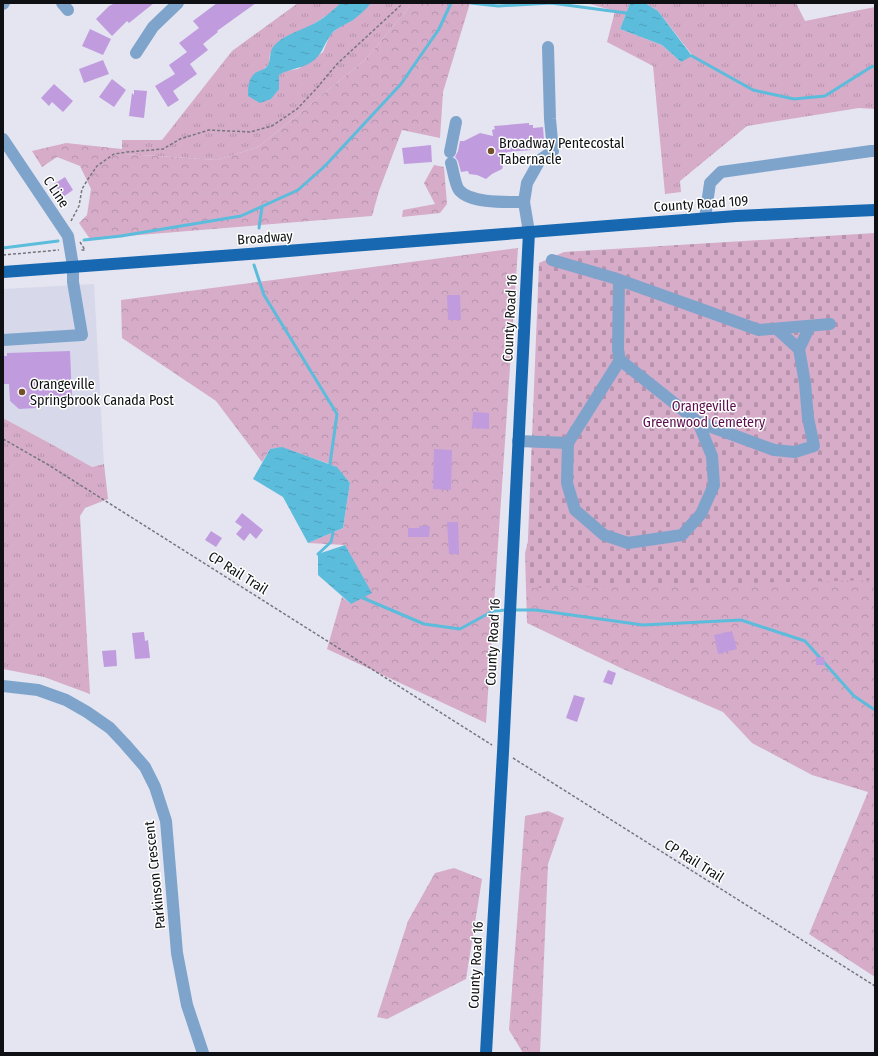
<svg xmlns="http://www.w3.org/2000/svg" width="878" height="1056" font-family="'Fira Sans Condensed',sans-serif">
<style>
.built{fill:#d7d9ea}
.grass{fill:url(#grass-tufts)}
.forest{fill:url(#forest-crowns)}
.cemetery{fill:url(#cemetery-stones)}
.water{fill:url(#water-ripples)}
.lines{fill:none;stroke-linecap:round;stroke-linejoin:round}
.stream{stroke:#5cbcdc;stroke-width:3}
.building{fill:#c09cde}
.path{stroke:#75767c;stroke-width:1.5;stroke-dasharray:3 2;stroke-linecap:butt}
.minor{stroke:#7fa4cc;stroke-width:12}
.major{stroke:#1768b1;stroke-width:12}
.poi-dot{fill:#74502a;stroke:#fff;stroke-width:1.5}
.labels{text-anchor:middle;dominant-baseline:central;stroke-width:3;stroke-linejoin:round;paint-order:stroke}
.poi-label{font-size:14px;fill:#0f1013;stroke:#fff;text-anchor:start}
.street-label{font-size:14px;fill:#0f1013;stroke:#fff}
.park-label{font-size:14px;fill:#5c0d4d;stroke:#fff}
</style>
<defs>
<pattern id="grass-tufts" width="24" height="20" patternUnits="userSpaceOnUse"><rect width="24" height="20" fill="#d6acc9"/><path d="M3 7l-1-3M5 7V3M7 7l1-3M15 17l-1-3M17 17v-4M19 17l1-3" fill="none" stroke="#b693ac"/></pattern>
<pattern id="forest-crowns" width="20" height="18" patternUnits="userSpaceOnUse"><rect width="20" height="18" fill="#d6acc9"/><path d="M2 6a3 3 0 1 1 6 0M12 15a3 3 0 1 1 6 0" fill="none" stroke="#b693ac"/></pattern>
<pattern id="cemetery-stones" width="16" height="16" patternUnits="userSpaceOnUse"><rect width="16" height="16" fill="#d6acc9"/><path d="M2 7V4a2 2 0 0 1 4 0v3zM10 15v-3a2 2 0 0 1 4 0v3z" fill="#b693ac"/></pattern>
<pattern id="water-ripples" width="26" height="14" patternUnits="userSpaceOnUse"><rect width="26" height="14" fill="#5cbcdc"/><path d="M2 4q2-2 4 0t4 0M15 11q2-2 4 0t4 0" fill="none" stroke="#4fa1bc"/></pattern>
</defs>
<rect width="100%" height="100%" fill="#e4e5f0"/>
<path class="built" d="M94,284L104,464L92,467L53,445L3,418V289Z"/>
<g class="grass">
<path d="M298,3H341L333,11L312,25L282,40L270,54L269,64L263,70L254,74L278,81V75L286,71L298,69L323,52L330,35L338,28L352,20L371,3H409V7L366,59L258,147L217,160L126,154L122,149V140H162L232,51Z"/>
<path d="M615,3H630L620,29L662,45L681,62L692,55L658,11L645,3H796L805,21L875,7V109L859,108L747,126L680,181L681,192L665,194L653,66L607,42L615,11Z"/>
<path d="M3,418L53,445L92,467L104,464L108,499L85,508L80,516L90,694L44,677L3,669Z"/>
</g>
<g class="forest">
<path d="M409,3H470L443,92L440,138L402,130L379,191L372,216L90,239L79,223L87,215L91,189L80,166L57,157L42,167L32,151L66,143L122,149L126,154L217,160L258,147L366,59L409,7Z"/>
<path d="M586,3H615V11Z"/>
<path d="M434,165L444,167L447,204L440,213L402,217L403,210L435,204L424,183Z"/>
<path d="M875,236V977L809,934L868,792L812,775L752,743L723,712L623,669L527,623L525,553L548,468Z"/>
<path d="M518,248L486,723L327,649L342,597L351,604L345,545L308,543L343,528L350,483L336,467L330,464L282,448L270,449L262,462L216,401L122,338L121,300Z"/>
<path d="M548,811L564,818L548,864L540,1053H523L509,1030L525,816Z"/>
<path d="M454,868L482,879L466,979L387,1019L377,1017L408,921L435,873Z"/>
</g>
<path class="cemetery" d="M875,233V580L526,588L539,263L564,252Z"/>
<g class="water">
<path d="M341,3H371C366,9 360,15 353,20C345,25 335,28 330,36C323,46 322,56 310,63C300,69 288,69 279,75V89L271,99L260,103L248,96C248,88 248,79 255,73C260,70 265,70 268,65C271,60 269,53 273,47C281,36 299,31 311,25C322,20 332,11 341,3Z"/>
<path d="M630,3H645L658,11L692,56L681,62L662,45L620,29Z"/>
<path d="M282,447L337,467L350,483L343,528L308,543L283,497L253,479L270,449Z"/>
<path d="M345,545L372,593L351,604L318,575V554Z"/>
</g>
<g class="lines">
<g class="stream">
<path d="M471,3L498,6L551,3L626,13"/>
<path d="M692,56L753,90L794,99L825,96L871,67L875,66"/>
<path d="M259,228L262,207"/>
<path d="M84,240L121,236L241,216L298,190L325,166L401,84L439,29L451,3"/>
<path d="M3,248L58,241"/>
<path d="M254,265L264,295L337,414L330,464"/>
<path d="M318,554L331,542L333,533"/>
<path d="M363,598L424,624L460,629L493,611L507,610"/>
<path d="M512,610H536L643,625L741,620L805,641L854,696L875,710"/>
</g>
</g>
<g class="building">
<path d="M115,3H154L129,23L127,21L112,36L96,19L109,6Z"/>
<path d="M217,3H256L217,31L218,32L203,44L208,50L190,64L197,74L173,91L179,100L168,107L155,86L175,74L169,65L187,52L179,43L199,28L193,21Z"/>
<path d="M90,29L111,39L103,55L82,46Z"/>
<path d="M103,60L109,74L84,83L79,69Z"/>
<path d="M112,79L126,90L114,107L99,97Z"/>
<path d="M54,84L73,101L63,112L52,102L49,106L41,98Z"/>
<path d="M134,90L147,91L144,118L129,116L132,93L134,95Z"/>
<path d="M529,123V125H533V128L543,127L544,140H535L536,143H531V150L507,152L502,169L492,174L486,179L477,175L469,174L468,171L461,172L458,161L455,157L458,151L460,141H464L480,133L493,136L492,130L495,129L494,126Z"/>
<path d="M431,145L432,162L404,164L402,148Z"/>
<path d="M65,177L73,190L63,197L54,184Z"/>
<path d="M447,295H460L461,320H448Z"/>
<path d="M70,351L72,397L35,401L36,408L19,409L10,401L9,384H3V356H7V353Z"/>
<path d="M473,412L489,413V429L472,428Z"/>
<path d="M434,449L452,450L451,490L433,489Z"/>
<path d="M242,513L263,530L256,539L250,533L244,541L236,534L242,527L235,522Z"/>
<path d="M447,522H458L459,554H449Z"/>
<path d="M419,526H430L429,537H408V528H419Z"/>
<path d="M211,531L222,538L216,547L205,540Z"/>
<path d="M732,631L737,649L718,654L714,635Z"/>
<path d="M144,632L145,641L148,640L150,658L135,659L132,633Z"/>
<path d="M116,650L117,666L104,667L102,651Z"/>
<path d="M816,657H824L825,665H816Z"/>
<path d="M608,670L616,673L612,685L603,682Z"/>
<path d="M574,695L585,698L577,722L566,718Z"/>
</g>
<g class="lines">
<g class="path">
<path d="M71,221L79,206L82,189L88,179L97,166L114,154L127,152L163,149L180,139L209,130L250,132L272,126L297,109L316,89L337,64L401,5V3"/>
<path d="M80,242L85,250H81"/>
<path d="M3,255L59,250"/>
<path d="M3,439L47,464L492,745"/>
<path d="M513,758L875,986"/>
</g>
<g class="minor">
<path d="M62,3L68,10"/>
<path d="M3,4L4,3"/>
<path d="M136,53L153,27L178,3"/>
<path d="M3,139L68,236L73,266V282L82,335L3,340"/>
<path d="M450,152L456,122"/>
<path d="M451,163C453,169 455,185 459,190C471,204 507,202 524,202"/>
<path d="M705,218L710,183L721,172L871,151H875"/>
<path d="M529,232L524,202L527,183L540,160L553,151L550,119L548,47"/>
<path d="M552,260L614,278L759,330L830,324"/>
<path d="M619,281L618,350L620,360L698,422L774,450L795,452L814,446L808,418L805,383L799,349L777,329"/>
<path d="M799,349L810,326"/>
<path d="M620,360L568,443L567,483L575,510L604,535L628,543L682,535L701,514L714,485L712,456L698,422"/>
<path d="M518,441L568,443"/>
<path d="M3,686L38,690L66,700L87,712L110,728L125,744L145,767L155,787L166,821L177,953L187,1005L203,1053"/>
</g>
<g class="major">
<path d="M3,272L249,254L736,216L875,210"/>
<path d="M486,1053L503,752L529,232"/>
</g>
</g>
<g class="poi-dot">
<circle cx="491" cy="151" r="4"/>
<circle cx="22" cy="392" r="4"/>
</g>
<g class="labels">
<g class="poi-label">
<text x="499" y="143">Broadway Pentecostal<tspan x="499" dy="16">Tabernacle</tspan></text>
<text x="30" y="384">Orangeville<tspan x="30" dy="16">Springbrook Canada Post</tspan></text>
</g>
<g class="street-label">
<text transform="translate(56 192) rotate(56)">C Line</text>
<text transform="translate(701 204) rotate(-4)">County Road 109</text>
<text transform="translate(265 238) rotate(-4)">Broadway</text>
<text transform="translate(510 318) rotate(-87)">County Road 16</text>
<text transform="translate(238 573) rotate(32)">CP Rail Trail</text>
<text transform="translate(493 642) rotate(-87)">County Road 16</text>
<text transform="translate(694 861) rotate(32)">CP Rail Trail</text>
<text transform="translate(155 875) rotate(-96)">Parkinson Crescent</text>
<text transform="translate(476 965) rotate(-87)">County Road 16</text>
</g>
<g class="park-label">
<text x="704" y="406">Orangeville<tspan x="704" dy="16">Greenwood Cemetery</tspan></text>
</g>
</g>
<rect width="878" height="1056" fill="none" stroke="#0f1013" stroke-width="8"/>
</svg>
